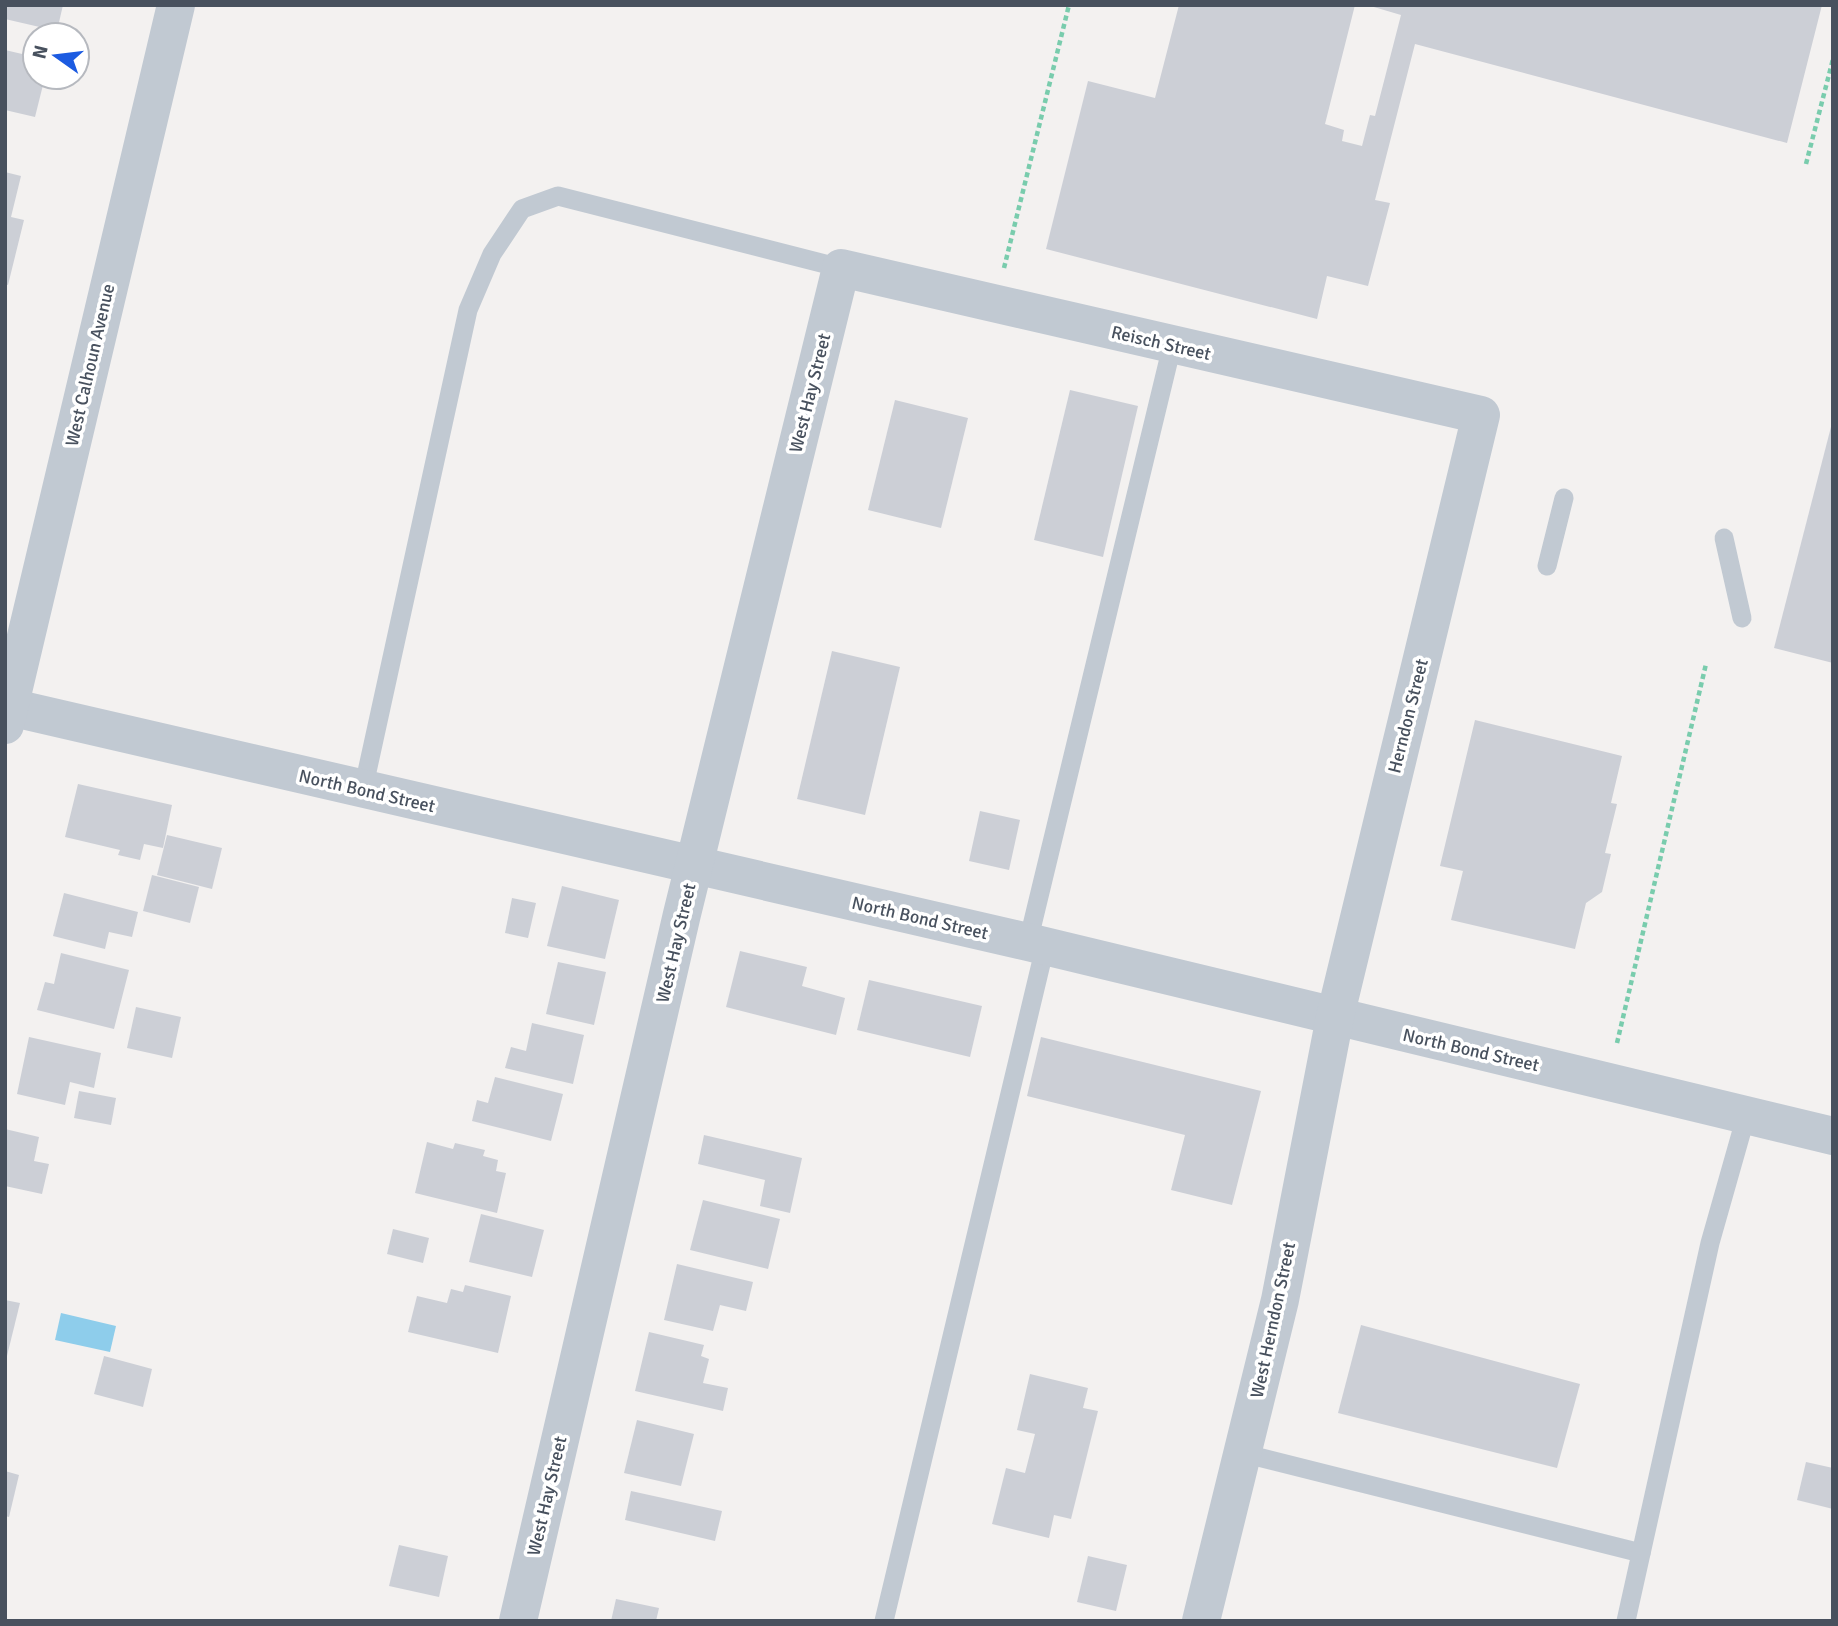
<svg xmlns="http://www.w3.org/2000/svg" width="1838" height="1626" font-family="Signika,sans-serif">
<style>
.water{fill:#8ecdeb}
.building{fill:#cccfd6}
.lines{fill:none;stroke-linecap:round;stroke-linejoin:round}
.path{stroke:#79ccad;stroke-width:4.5;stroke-dasharray:5 3.5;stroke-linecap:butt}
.lane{stroke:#c1c9d2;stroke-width:19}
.street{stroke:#c1c9d2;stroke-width:38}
.labels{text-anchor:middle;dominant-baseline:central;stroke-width:7;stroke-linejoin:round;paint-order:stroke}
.street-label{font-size:18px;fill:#48515e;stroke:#fff}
</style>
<rect width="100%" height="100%" fill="#f3f1f0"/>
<path class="water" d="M61,1313L116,1326L110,1352L55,1340Z"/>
<g class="building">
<path d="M5,5H63L57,31L5,19Z"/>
<path d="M1179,5H1355L1325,124L1344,130L1342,141L1362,146L1370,115L1375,116L1401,15L1367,5H1822L1787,143L1415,44L1375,200L1390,203L1368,286L1327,276L1317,319L1046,249L1088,81L1155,98Z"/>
<path d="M5,50L35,57V77H45L35,117L5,110Z"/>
<path d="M5,172L21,176L11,217L24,220L8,285L5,284Z"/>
<path d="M1070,390L1138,406L1103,557L1034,540Z"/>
<path d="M895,400L968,418L941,528L868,510Z"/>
<path d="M1832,423L1833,424V663L1774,648Z"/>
<path d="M832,651L900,667L865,815L797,799Z"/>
<path d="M1475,720L1622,756L1611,803L1617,804L1605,853L1611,854L1602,892L1586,903L1575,949L1451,920L1463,871L1440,866Z"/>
<path d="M78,784L172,805L163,848L144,844L140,860L118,855L120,850L65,837Z"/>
<path d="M980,811L1020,820L1009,870L969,861Z"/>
<path d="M167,835L222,848L212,889L157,875Z"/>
<path d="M152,875L199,887L190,923L143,911Z"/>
<path d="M562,886L619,900L605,959L547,946Z"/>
<path d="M64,893L138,912L132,937L109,932L105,949L53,936Z"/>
<path d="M512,898L536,903L528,938L505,933Z"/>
<path d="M740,951L807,967L802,986L845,998L836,1035L726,1007Z"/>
<path d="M61,953L129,970L114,1029L37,1010L45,982L54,984Z"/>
<path d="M558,962L606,972L594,1025L546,1014Z"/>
<path d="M869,980L982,1006L970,1057L857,1030Z"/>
<path d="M136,1007L181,1017L172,1058L127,1048Z"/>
<path d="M532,1023L584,1035L573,1084L505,1068L511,1047L526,1051Z"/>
<path d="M29,1037L101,1053L94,1088L70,1082L65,1105L17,1094Z"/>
<path d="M1041,1037L1261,1091L1232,1205L1171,1190L1185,1135L1027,1096Z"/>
<path d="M495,1077L563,1094L551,1141L472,1121L477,1100L488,1103Z"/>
<path d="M79,1091L116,1098L111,1125L74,1118Z"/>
<path d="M5,1129L39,1137L34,1161L49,1164L42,1194L5,1186Z"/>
<path d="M704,1135L802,1158L790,1213L760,1206L765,1180L698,1164Z"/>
<path d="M427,1142L453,1149L455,1143L485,1150L483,1156L498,1160L496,1171L506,1173L497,1213L415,1193Z"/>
<path d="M703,1200L780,1219L768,1269L690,1250Z"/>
<path d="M481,1214L544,1230L532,1277L469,1262Z"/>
<path d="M393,1229L429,1238L423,1263L387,1254Z"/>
<path d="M677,1264L753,1282L746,1311L720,1305L713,1331L664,1320Z"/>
<path d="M465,1285L511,1296L498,1353L408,1332L417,1296L447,1303L451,1289L463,1292Z"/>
<path d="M5,1300L20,1303L6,1360H5Z"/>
<path d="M1361,1325L1580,1384L1557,1468L1338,1413Z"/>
<path d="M649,1332L704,1345L701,1356L709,1359L703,1383L728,1388L723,1411L635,1391Z"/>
<path d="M104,1356L152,1369L143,1407L94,1394Z"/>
<path d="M1030,1374L1088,1388L1083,1408L1098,1411L1071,1519L1054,1515L1049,1538L992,1524L1006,1468L1025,1473L1035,1434L1017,1430Z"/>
<path d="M637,1420L694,1434L681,1486L624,1473Z"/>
<path d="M1806,1462L1833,1468V1509L1797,1500Z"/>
<path d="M5,1471L19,1475L9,1517L5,1516Z"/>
<path d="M631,1491L722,1511L715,1541L625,1520Z"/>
<path d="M399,1545L448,1556L439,1597L389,1586Z"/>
<path d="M1088,1556L1127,1565L1116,1611L1077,1602Z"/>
<path d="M616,1599L659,1608L656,1621H611Z"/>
</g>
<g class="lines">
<g class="path">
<path d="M1806,164L1833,59"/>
<path d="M1004,268L1069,5"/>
<path d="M1617,1043L1706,664"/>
</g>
<g class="lane">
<path d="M1724,538L1742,618"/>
<path d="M1547,566L1564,498"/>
<path d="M363,790L468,310L492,254L522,209L558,196L841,268"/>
<path d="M1028,942L1172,346"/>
<path d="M1242,1453L1641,1553"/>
<path d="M884,1621L1045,947"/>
<path d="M1626,1621L1710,1243L1746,1116"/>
</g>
<g class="street">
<path d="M5,706L1028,942L1833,1136"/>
<path d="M5,725L176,5"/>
<path d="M518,1621L682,914L841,268L1481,415L1335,1017L1280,1300L1201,1621"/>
</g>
</g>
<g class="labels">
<g class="street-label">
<text transform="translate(1161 343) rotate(13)">Reisch Street</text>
<text transform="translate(90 365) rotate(-77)">West Calhoun Avenue</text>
<text transform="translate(810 393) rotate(-76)">West Hay Street</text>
<text transform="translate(1408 716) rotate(-76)">Herndon Street</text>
<text transform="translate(367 791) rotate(13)">North Bond Street</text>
<text transform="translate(920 918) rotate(13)">North Bond Street</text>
<text transform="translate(676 943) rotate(-77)">West Hay Street</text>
<text transform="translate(1471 1050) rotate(13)">North Bond Street</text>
<text transform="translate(1273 1320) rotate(-78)">West Herndon Street</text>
<text transform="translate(547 1496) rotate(-77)">West Hay Street</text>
</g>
</g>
<rect width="1838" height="1626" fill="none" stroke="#48515e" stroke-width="14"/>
<g transform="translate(56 56) rotate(284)"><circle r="33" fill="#ffffff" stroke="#b6b9bf" stroke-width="2"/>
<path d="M0-5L12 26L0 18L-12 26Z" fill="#1c5be1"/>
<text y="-10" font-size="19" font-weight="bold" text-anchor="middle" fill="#48515e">N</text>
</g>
</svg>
